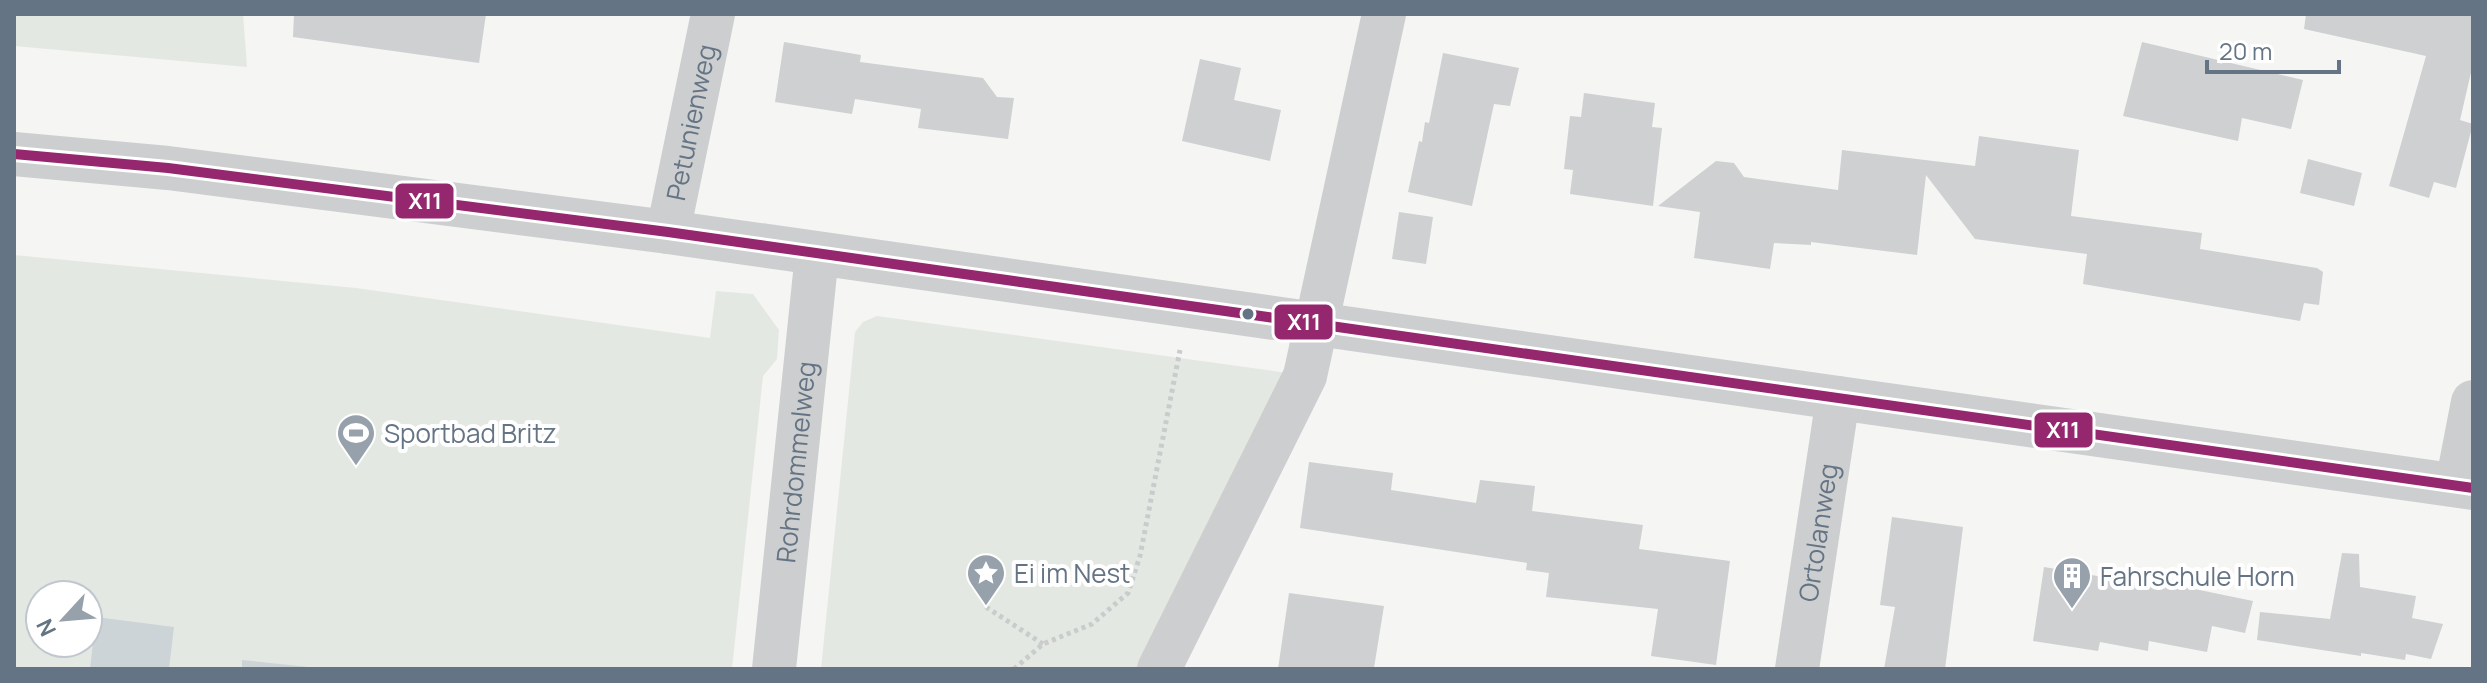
<svg xmlns="http://www.w3.org/2000/svg" width="2487" height="683" font-family="Manrope,sans-serif">
  <style>
    .green { fill: #e4e8e2; fill-rule: evenodd }
    .water { fill: #cdd4d7 }
    .building { fill: #ced0d1 }
    .lines { fill: none; stroke-linecap: round; stroke-linejoin: round }
    .path { stroke: #cacbcc; stroke-width: 5; stroke-dasharray: 4 4; stroke-linecap: butt }
    .minor { stroke: #cdcecf; stroke-width: 44 }
    .bus-1-casing { stroke: #fff; stroke-width: 16 }
    .bus-1 { stroke: #95276e; stroke-width: 10 }
    .bus-dot { fill: #657484; stroke: #fff; stroke-width: 3 }
    .labels { text-anchor: middle; dominant-baseline: central; stroke-width: 8; stroke-linejoin: round; paint-order: stroke }
    .street-label { font-size: 26px; fill: #657484; stroke: #fff }
    .poi-label { font-size: 26px; fill: #657484; stroke: #fff; text-anchor: start }
    .line-badge { stroke: #fff; stroke-width: 3 }
    .badge-label { font-size: 22px; text-anchor: middle; font-weight: bold; fill: #fff }
  </style>
  <rect width="100%" height="100%" fill="#f5f5f4"/>
  <path class="green" d="M 14,14 L 243,14 L 247,67 L 14,46 Z
    M 14,255 L 356,288 L 710,338 L 716,291 L 753,294 L 779,330 L 777,359 L 763,376 L 732,669 L 14,669 ZM 40,595 L 88,595 L 88,643 L 40,643 Z
    M 877,316 L 1295,374 L 1147,669 L 821,669 L 855,332 L 863,322 Z"/>
  <path class="water" d="M 96,617 L 174,627 L 169,669 L 90,669 Z
    M 242,660 L 243,660 L 327,669 L 242,669 Z"/>
  <path class="building" d="M 294,14 L 486,14 L 479,63 L 293,37 Z
    M 2306,14 L 2473,14 L 2473,64 L 2460,120 L 2473,124 L 2456,188 L 2434,182 L 2429,198 L 2389,186 L 2426,56 L 2304,29 Z
    M 784,42 L 861,55 L 860,62 L 983,78 L 997,97 L 1014,98 L 1008,139 L 918,128 L 921,109 L 855,99 L 852,114 L 775,102 Z
    M 2142,42 L 2303,80 L 2291,129 L 2242,118 L 2238,141 L 2123,116 Z
    M 1443,53 L 1519,68 L 1510,106 L 1494,104 L 1472,206 L 1408,192 L 1419,141 L 1422,142 L 1425,122 L 1429,123 Z
    M 1200,59 L 1241,68 L 1234,100 L 1281,110 L 1270,161 L 1182,141 Z
    M 1584,93 L 1655,103 L 1652,127 L 1662,128 L 1653,206 L 1570,194 L 1573,170 L 1564,169 L 1570,116 L 1581,117 Z
    M 1979,136 L 2079,150 L 2071,216 L 2202,233 L 2200,249 L 2317,268 L 2323,272 L 2319,305 L 2304,303 L 2300,321 L 2083,284 L 2087,254 L 1975,239 L 1926,175 L 1917,255 L 1811,242 L 1811,245 L 1774,243 L 1770,269 L 1694,258 L 1700,212 L 1658,206 L 1716,161 L 1734,163 L 1744,177 L 1838,190 L 1842,150 L 1975,166 Z
    M 2308,159 L 2362,173 L 2354,206 L 2300,193 Z
    M 1399,212 L 1433,217 L 1426,264 L 1392,259 Z
    M 1309,462 L 1393,473 L 1391,490 L 1476,503 L 1480,480 L 1535,486 L 1532,511 L 1643,525 L 1639,549 L 1730,561 L 1716,665 L 1651,656 L 1658,609 L 1546,597 L 1549,573 L 1526,570 L 1527,563 L 1300,528 Z
    M 1892,517 L 1963,527 L 1945,669 L 1884,669 L 1895,607 L 1880,605 Z
    M 2342,553 L 2359,554 L 2360,587 L 2416,596 L 2412,618 L 2443,624 L 2431,659 L 2406,654 L 2405,660 L 2361,653 L 2361,656 L 2257,640 L 2260,612 L 2330,619 Z
    M 2044,567 L 2145,584 L 2146,579 L 2253,601 L 2245,633 L 2212,626 L 2207,652 L 2149,641 L 2148,651 L 2100,642 L 2098,651 L 2033,641 Z
    M 1289,593 L 1384,606 L 1374,668 L 1278,669 Z"/>
  <g class="lines">
    <path class="path" d="M 986,607 L 1043,644
      M 1014,669 L 1043,644 L 1092,624 L 1128,593 L 1140,556 L 1180,350"/>
    <g class="minor">
      <path d="M 14,154 L 168,168 L 668,232 L 2473,488"/>
      <path id="s1" d="M 668,232 L 713,14"/>
      <path d="M 2457,485 L 2473,402"/>
      <path id="s2" d="M 774,669 L 817,254"/>
      <path d="M 1159,669 L 1305,376 L 1384,14"/>
      <path id="s3" d="M 1797,669 L 1838,398"/>
    </g>
    <defs>
      <path id="bus-1" d="M 14,154 L 168,168 L 668,232 L 2473,488"/>
    </defs>
    <use href="#bus-1" class="bus-1-casing"/>
    <use href="#bus-1" class="bus-1"/>
  </g>
  <defs>
    <symbol id="stadium-pin" viewBox="-11 -11 22 30"><path d="M0 17L-7.5 6A9.5 9.5 0 1 1 7.5 6Z" fill="#97a1ab" stroke="#fff"/><path d="M0-5a6.5 5 0 1 0 0 10a6.5 5 0 1 0 0-10ZM-3.5-1.8h7v3.6h-7Z" fill="#fff"/></symbol>
    <symbol id="sight-pin" viewBox="-11 -11 22 30"><path d="M0 17L-7.5 6A9.5 9.5 0 1 1 7.5 6Z" fill="#97a1ab" stroke="#fff"/><path d="M0-6L1.8-2.2L6-1.7L2.9 1.2L3.7 5.4L0 3.3L-3.7 5.4L-2.9 1.2L-6-1.7L-1.8-2.2Z" fill="#fff"/></symbol>
    <symbol id="building-pin" viewBox="-11 -11 22 30"><path d="M0 17L-7.5 6A9.5 9.5 0 1 1 7.5 6Z" fill="#97a1ab" stroke="#fff"/><path d="M-4-6H4V6H1V3H-1V6H-4ZM-2.5-4.3h1.7v1.8h-1.7ZM.8-4.3h1.7v1.8H.8ZM-2.5-1h1.7V.8h-1.7ZM.8-1h1.7V.8H.8Z" fill="#fff"/></symbol>
  </defs>
  <g fill-rule="evenodd">
    <use href="#stadium-pin" x="334" y="411" width="44" height="60"/>
    <use href="#sight-pin" x="964" y="551" width="44" height="60"/>
    <use href="#building-pin" x="2050" y="554" width="44" height="60"/>
  </g>
  <circle class="bus-dot" cx="1248" cy="314" r="7"/>
  <g class="labels">
    <g class="street-label">
      <text stroke="none"><textPath href="#s1" startOffset="112">Petunienweg</textPath></text>
      <text stroke="none"><textPath href="#s2" startOffset="208">Rohrdommelweg</textPath></text>
      <text stroke="none"><textPath href="#s3" startOffset="138">Ortolanweg</textPath></text>
    </g>
    <g class="poi-label">
      <text x="384" y="433">Sportbad Britz</text>
      <text x="1014" y="573">Ei im Nest</text>
      <text x="2100" y="576">Fahrschule Horn</text>
    </g>
  </g>
  <g class="line-badge">
    <rect x="394" y="182" width="61" height="38" rx="8" fill="#95276e"/>
    <rect x="1273" y="303" width="61" height="38" rx="8" fill="#95276e"/>
    <rect x="2033" y="411" width="61" height="38" rx="8" fill="#95276e"/>
  </g>
  <g class="badge-label">
    <text x="425" y="209">X11</text>
    <text x="1304" y="330">X11</text>
    <text x="2063" y="438">X11</text>
  </g>
  <rect width="2487" height="683" fill="none" stroke="#657484" stroke-width="32"/>
  <g transform="translate(64 619) rotate(244)"><circle r="38" fill="#ffffff" stroke="#c1c7ce" stroke-width="2"/>
  <path d="M0-6L14 30L0 20L-14 30Z" fill="#97a1ab"/>
  <text y="-12" font-size="22" font-weight="bold" text-anchor="middle" fill="#657484">N</text>
  </g>
  <path d="M2207 60v12h132v-12" fill="none" stroke="#657484" stroke-width="4"/>
  <text x="2219" y="60" font-size="24" fill="#657484" stroke="#ffffff" stroke-width="6" paint-order="stroke">20 m</text>
</svg>
